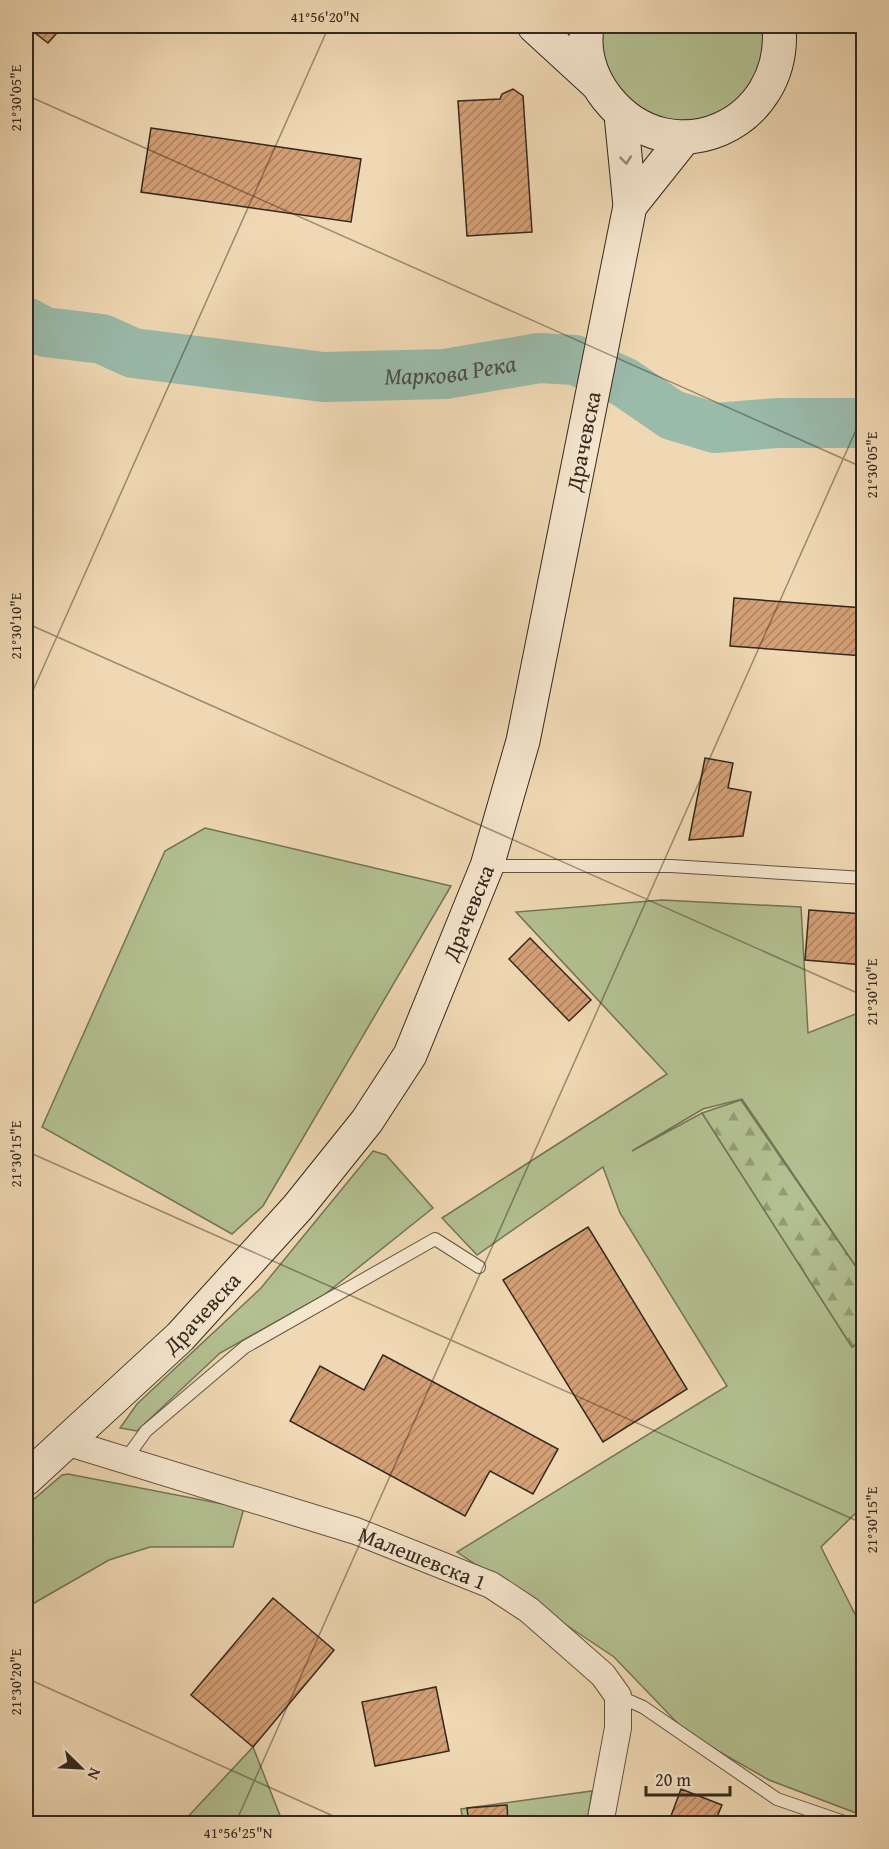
<svg xmlns="http://www.w3.org/2000/svg" width="889" height="1849" font-family="'Gentium Book Plus',serif">
  <style>
    .green { fill: #b3c091; stroke: #727458; stroke-width: 1.5 }
    .forest { fill: url(#forest-firs); stroke: #727458; stroke-width: 1.5 }
    .lines { fill: none; stroke-linecap: round; stroke-linejoin: round }
    .river { stroke: #9abaaa; stroke-width: 50 }
    .building { fill: url(#building-hatch); stroke: #32281e; stroke-width: 1.5 }
    .service-casing { stroke: #615443; stroke-width: 14 }
    .minor-casing { stroke: #615443; stroke-width: 28 }
    .secondary-casing { stroke: #32281e; stroke-width: 35 }
    .service { stroke: #f5e6ce; stroke-width: 12 }
    .minor { stroke: #f5e6ce; stroke-width: 26 }
    .secondary { stroke: #f5e6ce; stroke-width: 33 }
    .oneway { stroke: #948776 }
    .ticks { fill: none; stroke: #32281e; stroke-width: 1.5; stroke-opacity: 0.45 }
    .labels { text-anchor: middle; dominant-baseline: central; stroke-width: 5; stroke-linejoin: round; paint-order: stroke }
    .street-label { font-size: 22px; fill: #32281e; stroke: #f5e6ce }
    .water-label { font-size: 24px; font-style: italic; fill: #4c4c41; stroke: #f5e6ce }
    .neatline { fill: none; stroke: #32281e; stroke-width: 2 }
    .ticks-label { font-size: 15px; text-anchor: middle; fill: #32281e }
  </style>
  <defs>
    <pattern id="forest-firs" width="22" height="20" patternUnits="userSpaceOnUse" patternTransform="scale(1.5)"><rect width="22" height="20" fill="#b3c091"/><path d="M5 1l3.5 6h-7zM16 11l3.5 6h-7z" fill="#929c76"/></pattern>
    <pattern id="building-hatch" width="6" height="6" patternUnits="userSpaceOnUse" patternTransform="scale(1.5)"><rect width="6" height="6" fill="#d59f76"/><path d="M-1 1l2-2M0 6l6-6M5 7l2-2" fill="none" stroke="#ad8260"/></pattern>
  </defs>
  <rect width="100%" height="100%" fill="#efd8b3"/>
  <filter id="stains"><feTurbulence type="fractalNoise" baseFrequency=".00333" numOctaves="4"/><feColorMatrix values="0 0 0 0 .2 0 0 0 0 .09 0 0 0 0 .02 0 0 0 .5 -.17"/></filter>
  <radialGradient id="worn" r=".72"><stop offset=".6" stop-color="#630" stop-opacity="0"/><stop offset="1" stop-color="#630" stop-opacity=".3"/></radialGradient>
  <path class="green" d="M 601,26 L 766,26 C 764,41 764,61 758,76 C 735,133 642,135 613,83 C 602,64 601,47 601,26 Z
    M 205,828 L 451,886 L 263,1206 L 232,1234 L 42,1127 L 165,851 Z
    M 662,900 L 801,907 L 808,1033 L 863,1011 L 863,1277 L 742,1099 L 703,1109 L 632,1151 L 702,1113 L 852,1347 L 863,1340 L 863,1506 L 821,1547 L 863,1630 L 863,1813 L 856,1813 L 769,1780 L 688,1734 L 614,1657 L 457,1552 L 727,1386 L 620,1213 L 603,1167 L 477,1255 L 442,1218 L 667,1074 L 516,912 Z
    M 373,1151 L 386,1155 L 433,1208 L 324,1295 L 220,1353 L 137,1431 L 120,1428 L 137,1404 L 261,1288 Z
    M 68,1474 L 244,1508 L 233,1547 L 150,1547 L 109,1560 L 29,1606 L 26,1603 L 26,1506 L 62,1475 Z
    M 253,1747 L 283,1823 L 182,1823 Z
    M 592,1791 L 587,1823 L 463,1823 L 461,1809 Z"/>
  <path class="forest" d="M 741,1100 L 863,1277 L 863,1340 L 852,1347 L 702,1113 Z"/>
  <g class="lines">
    <path class="river" id="s1" d="M 26,322 L 45,332 L 102,339 L 133,353 L 323,377 L 445,374 L 539,358 L 575,360 L 624,382 L 672,415 L 715,428 L 777,423 L 864,423"/>
  </g>
  <path class="building" d="M 26,26 L 63,26 L 48,43 Z
    M 513,89 L 523,96 L 532,232 L 467,236 L 458,101 L 500,99 L 502,94 Z
    M 151,128 L 361,159 L 351,222 L 141,192 Z
    M 734,598 L 864,608 L 864,656 L 730,646 Z
    M 705,758 L 733,763 L 728,788 L 751,792 L 743,836 L 689,840 Z
    M 809,910 L 864,914 L 864,965 L 805,960 Z
    M 530,938 L 591,1000 L 569,1021 L 509,959 Z
    M 588,1227 L 687,1389 L 603,1442 L 503,1280 Z
    M 383,1355 L 558,1449 L 533,1494 L 490,1471 L 465,1516 L 290,1421 L 320,1366 L 364,1390 Z
    M 273,1598 L 334,1650 L 253,1747 L 191,1695 Z
    M 436,1687 L 449,1751 L 375,1766 L 362,1702 Z
    M 681,1789 L 722,1805 L 714,1824 L 668,1824 Z
    M 507,1805 L 508,1824 L 469,1824 L 467,1808 Z"/>
  <g class="lines">
    <defs>
      <path id="service" d="M 488,866 L 671,866 L 864,878
        M 125,1460 L 146,1431 L 245,1347 L 435,1239 L 479,1267
        M 618,1696 L 643,1707 L 777,1799 L 850,1824"/>
      <g id="minor">
        <path id="s2" d="M 66,1442 L 356,1531 L 491,1585 L 529,1610 L 603,1675 L 618,1696 L 618,1728 L 600,1824"/>
      </g>
      <g id="secondary">
        <path d="M 534,26 L 596,83"/>
        <path d="M 587,26 C 583,53 590,76 607,98 C 671,178 788,125 779,26"/>
        <path d="M 630,206 L 685,137"/>
        <path id="s3" d="M 26,1479 L 180,1337 L 298,1207 L 367,1121 L 410,1055 L 487,866 L 523,741 L 630,206 L 621,115"/>
      </g>
    </defs>
    <use href="#service" class="service-casing"/>
    <use href="#minor" class="minor-casing"/>
    <use href="#secondary" class="secondary-casing"/>
    <use href="#service" class="service"/>
    <use href="#minor" class="minor"/>
    <use href="#secondary" class="secondary"/>
  </g>
  <defs><path id="oneway-chevron" d="M-2-3.5L2.5 0L-2 3.5" fill="none" stroke-width="1.6" stroke-linecap="round" stroke-linejoin="round" transform="scale(1.5)"/></defs>
  <use class="oneway" href="#oneway-chevron" transform="translate(626 160) rotate(84)"/>
  <path class="ticks" d="M 26,95 L 864,468M 26,623 L 864,996M 26,706 L 329,26M 26,1151 L 864,1524M 26,1678 L 351,1824M 235,1824 L 864,412"/>
  <g class="labels">
    <g class="street-label">
      <text stroke="none"><textPath href="#s3" startOffset="1214">Драчевска</textPath></text>
      <text stroke="none"><textPath href="#s3" startOffset="728">Драчевска</textPath></text>
      <text stroke="none"><textPath href="#s3" startOffset="242">Драчевска</textPath></text>
      <text stroke="none"><textPath href="#s2" startOffset="375">Малешевска 1</textPath></text>
    </g>
    <g class="water-label">
      <text stroke="none"><textPath href="#s1" startOffset="432">Маркова Река</textPath></text>
    </g>
  </g>
  <rect width="889" height="1849" fill="none" stroke="#efd8b3" stroke-width="66"/>
  <g transform="translate(81 1768) rotate(114)" stroke="#f5e6ce" stroke-width="4.5" paint-order="stroke">
  <path d="M0-4.5L10 22L0 15L-10 22Z" fill="#32281e"/>
  <text y="-9" font-size="16" font-weight="bold" text-anchor="middle" fill="#32281e">N</text>
  </g>
  <path d="M646 1786v9h84v-9" fill="none" stroke="#32281e" stroke-width="3"/>
  <text x="655" y="1786" font-size="18" fill="#32281e" stroke="#f5e6ce" stroke-width="4.5" paint-order="stroke">20 m</text>
  <rect x="33" y="33" width="823" height="1783" class="neatline"/>
  <g class="ticks-label">
    <text x="325" y="22">41°56'20"N</text>
    <text transform="translate(16 98) rotate(-90)" y="5">21°30'05"E</text>
    <text transform="translate(872 465) rotate(-90)" y="5">21°30'05"E</text>
    <text transform="translate(16 626) rotate(-90)" y="5">21°30'10"E</text>
    <text transform="translate(872 992) rotate(-90)" y="5">21°30'10"E</text>
    <text transform="translate(16 1154) rotate(-90)" y="5">21°30'15"E</text>
    <text transform="translate(872 1520) rotate(-90)" y="5">21°30'15"E</text>
    <text transform="translate(16 1682) rotate(-90)" y="5">21°30'20"E</text>
    <text x="238" y="1838">41°56'25"N</text>
  </g>
  <rect width="100%" height="100%" filter="url(#stains)"/>
  <rect width="100%" height="100%" fill="url(#worn)"/>
</svg>
